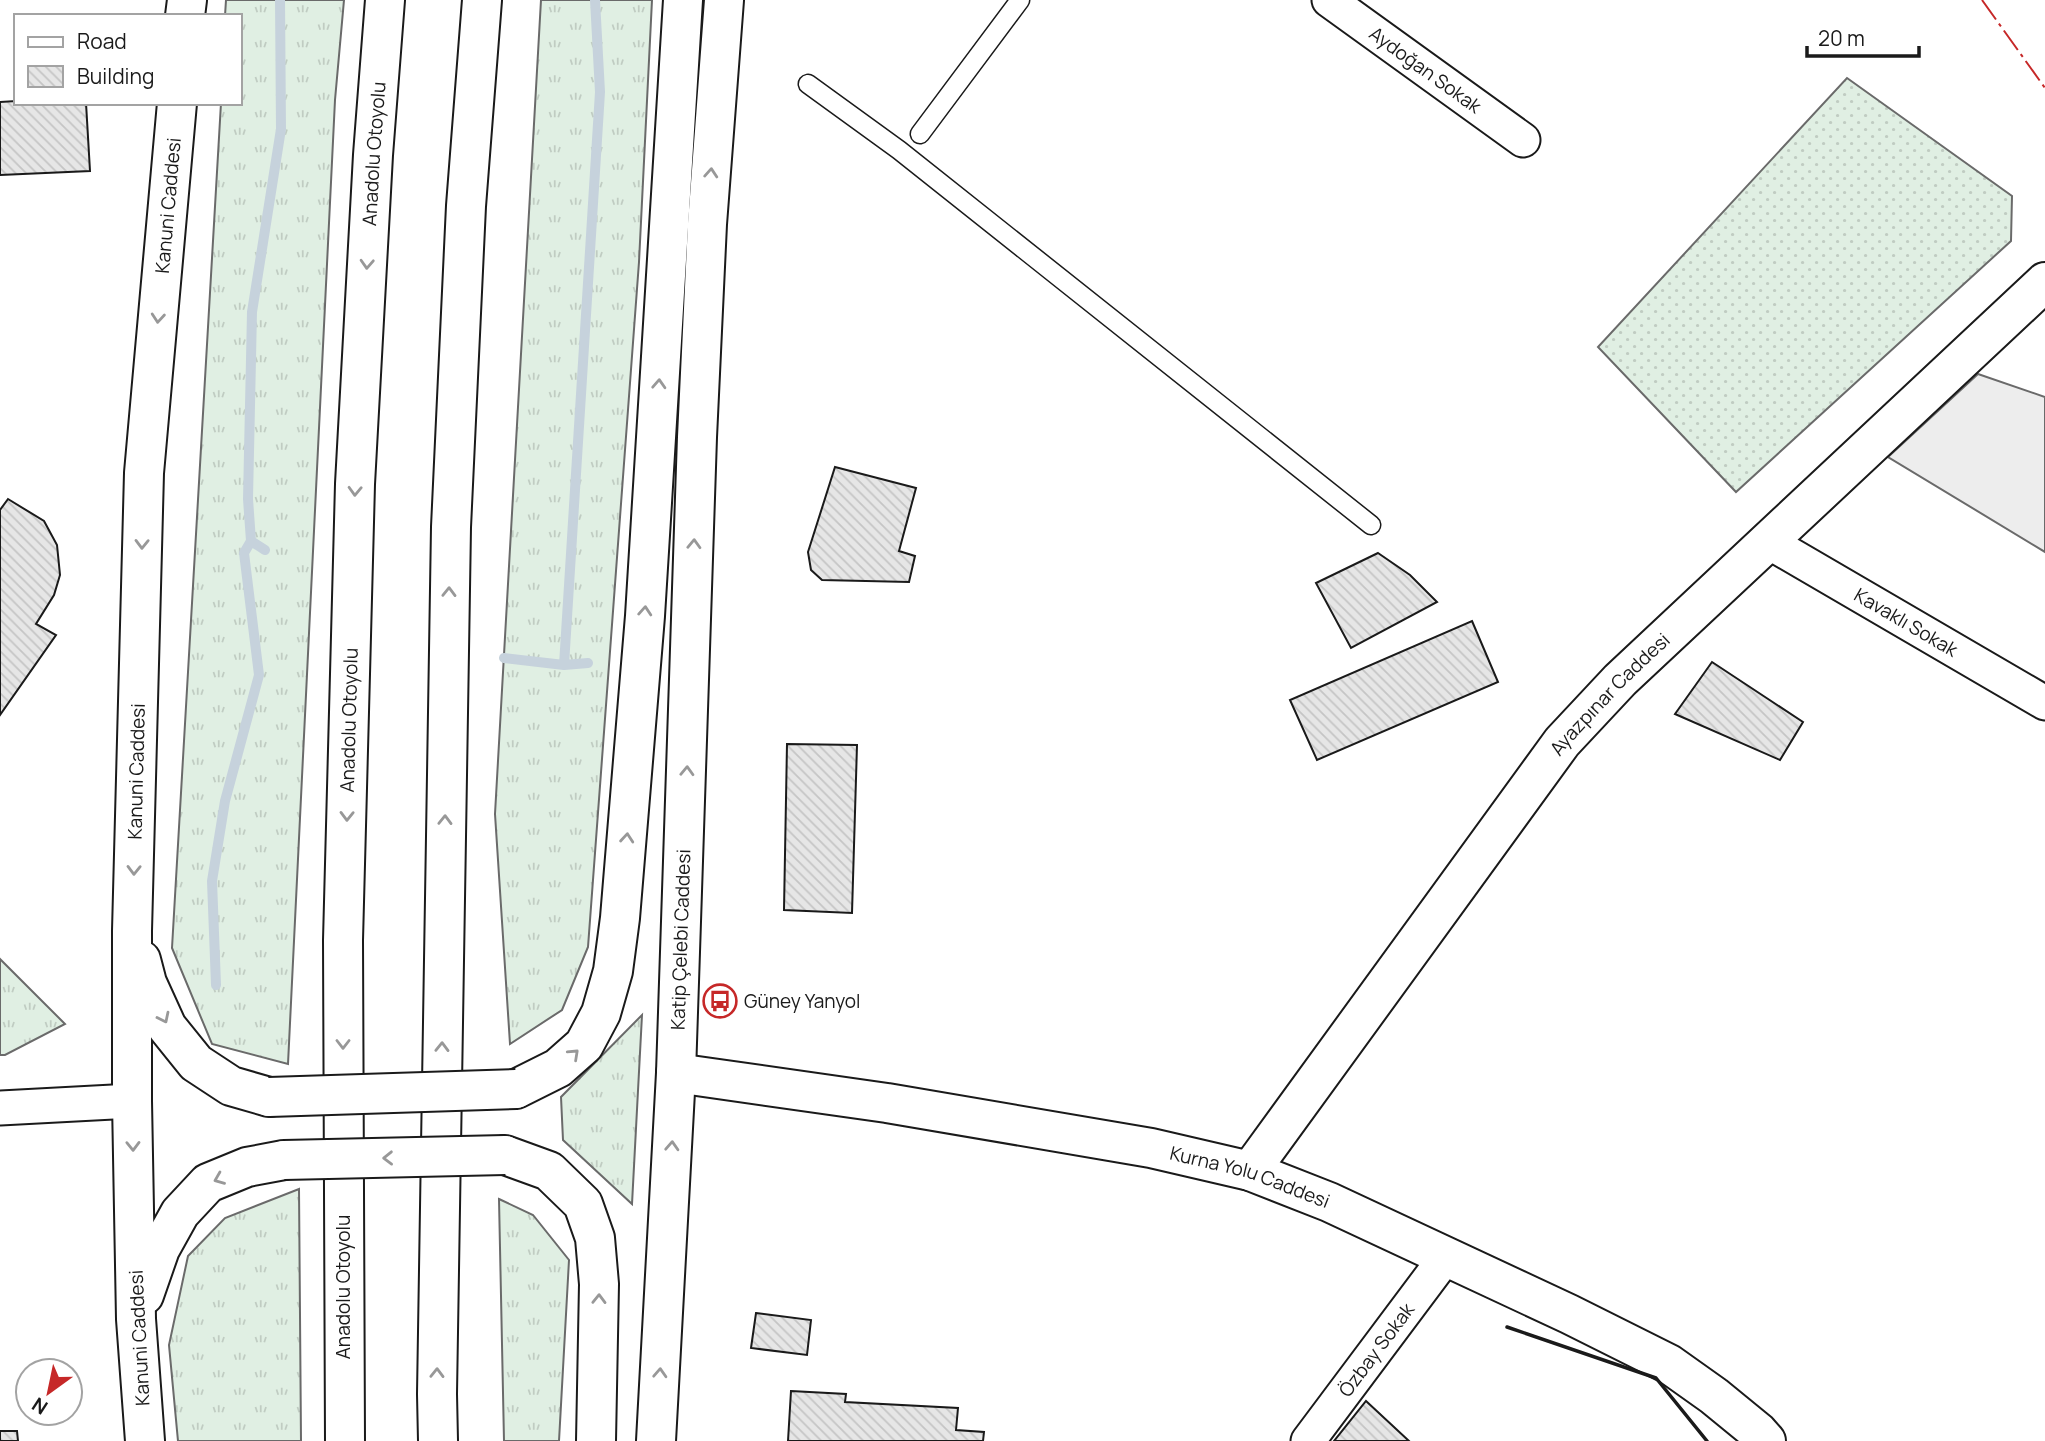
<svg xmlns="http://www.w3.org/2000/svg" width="2045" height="1441" font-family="Manrope,sans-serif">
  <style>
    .grass { fill: url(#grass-tufts); stroke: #6a6a6a; stroke-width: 2 }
    .garden { fill: url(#garden-dots); stroke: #6a6a6a; stroke-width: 2 }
    .parking { fill: #ededed; stroke: #6a6a6a; stroke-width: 2 }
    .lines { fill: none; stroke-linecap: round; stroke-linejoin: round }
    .stream { stroke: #c6d2dc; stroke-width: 10 }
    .building { fill: url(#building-back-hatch); stroke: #1a1a1a; stroke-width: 2 }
    .service-casing { stroke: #1a1a1a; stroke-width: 21 }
    .minor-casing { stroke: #1a1a1a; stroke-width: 37 }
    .tertiary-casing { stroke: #1a1a1a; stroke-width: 42 }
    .primary-casing { stroke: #1a1a1a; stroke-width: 42 }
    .motorway-casing { stroke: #1a1a1a; stroke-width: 42 }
    .service { stroke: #fff; stroke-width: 18 }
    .minor { stroke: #fff; stroke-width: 33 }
    .tertiary { stroke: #fff; stroke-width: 38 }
    .primary { stroke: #fff; stroke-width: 38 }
    .motorway { stroke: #fff; stroke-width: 38 }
    .primary-bridge-casing { stroke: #1a1a1a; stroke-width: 42; stroke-linecap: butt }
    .primary-bridge { stroke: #fff; stroke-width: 38 }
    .wall { stroke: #1a1a1a; stroke-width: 3.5 }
    .power { stroke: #c62828; stroke-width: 2; stroke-dasharray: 24 5 3.5 5; stroke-linecap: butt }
    .oneway { stroke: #989898 }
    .labels { text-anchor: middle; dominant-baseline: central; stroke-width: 5; stroke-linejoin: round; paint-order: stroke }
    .street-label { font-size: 19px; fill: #1a1a1a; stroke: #fff }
    .poi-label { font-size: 19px; fill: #1a1a1a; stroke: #fff; text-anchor: start }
  </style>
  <defs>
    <pattern id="grass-tufts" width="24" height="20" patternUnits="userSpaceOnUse" patternTransform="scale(1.75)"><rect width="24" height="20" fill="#e0efe3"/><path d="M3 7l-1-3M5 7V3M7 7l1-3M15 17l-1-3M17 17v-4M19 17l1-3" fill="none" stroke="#c0ccc2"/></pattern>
    <pattern id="garden-dots" width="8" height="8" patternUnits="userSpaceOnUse" patternTransform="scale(1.75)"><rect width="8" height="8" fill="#e0efe3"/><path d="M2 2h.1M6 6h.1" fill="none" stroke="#c0ccc2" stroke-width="1.8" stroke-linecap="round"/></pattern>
    <pattern id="building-back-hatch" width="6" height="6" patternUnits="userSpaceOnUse" patternTransform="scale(1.75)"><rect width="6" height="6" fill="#e6e6e6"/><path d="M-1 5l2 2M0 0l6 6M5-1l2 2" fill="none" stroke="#c5c5c5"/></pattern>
  </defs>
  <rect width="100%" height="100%" fill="#fff"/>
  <path class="grass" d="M 226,0 L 344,0 L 335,100 L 288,1064 L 212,1044 L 172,948 L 221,103 L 240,103 L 240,16 L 225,16 Z
    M 541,0 L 652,0 L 639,262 L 588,947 L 562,1010 L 510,1044 L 495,814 Z
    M 0,959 L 65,1024 L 5,1055 L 0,1055 Z
    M 642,1015 L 632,1204 L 563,1140 L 561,1097 Z
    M 299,1189 L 301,1441 L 178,1441 L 169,1345 L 188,1256 L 225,1218 Z
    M 499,1199 L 533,1215 L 569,1260 L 559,1441 L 504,1441 Z"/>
  <path class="garden" d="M 1847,78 L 2012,196 L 2011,241 L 1736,492 L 1598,347 Z"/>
  <path class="parking" d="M 1978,374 L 2045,397 L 2045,552 L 1888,457 Z"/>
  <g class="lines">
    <path class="stream" d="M 251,541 L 265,550
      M 504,658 L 564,665 L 588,663
      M 564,665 L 600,92 L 595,0
      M 216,985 L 212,881 L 225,801 L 259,675 L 244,553 L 251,541 L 248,499 L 252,312 L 281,129 L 280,0"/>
  </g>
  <path class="building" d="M 16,101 L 16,103 L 86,103 L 90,171 L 0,175 L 0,102 Z
    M 835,467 L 916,488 L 899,551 L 915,556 L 909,582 L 822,580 L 811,570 L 808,552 Z
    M 8,499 L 44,521 L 57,545 L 60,575 L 54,595 L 36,624 L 56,635 L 0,715 L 0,510 Z
    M 1378,553 L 1410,575 L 1437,602 L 1351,648 L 1316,583 Z
    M 1472,621 L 1498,682 L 1317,760 L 1290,700 Z
    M 1712,662 L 1803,722 L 1780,760 L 1675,714 Z
    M 787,744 L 857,745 L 852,913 L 784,910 Z
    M 756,1313 L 811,1320 L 807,1355 L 751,1348 Z
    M 791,1391 L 846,1394 L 845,1402 L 958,1408 L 956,1430 L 984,1432 L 983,1441 L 788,1441 Z
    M 1366,1401 L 1409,1441 L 1334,1441 Z
    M 0,1431 L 17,1431 L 18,1441 L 0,1441 Z"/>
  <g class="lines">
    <defs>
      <path id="service" d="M 808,84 L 899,150 L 1371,525
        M 920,134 L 1020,0"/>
      <g id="minor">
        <path id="s1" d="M 1329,0 L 1523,140"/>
        <path id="s2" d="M 1767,541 L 2045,703"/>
        <path d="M 0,1108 L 132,1101"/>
        <path id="s3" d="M 1308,1441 L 1445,1258"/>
      </g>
      <g id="tertiary">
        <path id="s4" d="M 676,1073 L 887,1103 L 1151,1148 L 1250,1171 L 1329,1202 L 1569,1314 L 1669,1364 L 1714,1396 L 1758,1432 L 1766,1441"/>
        <path id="s5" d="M 1250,1171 L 1562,742 L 1620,680 L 2045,282"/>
      </g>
      <g id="primary">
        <path d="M 185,16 L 187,0"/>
        <path d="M 141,960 L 147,983 L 167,1027 L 196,1063 L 231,1086 L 269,1097"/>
        <path d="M 516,1089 L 558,1068 L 584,1045 L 601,1013 L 613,971 L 620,918 L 645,616 L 683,0"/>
        <path d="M 505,1155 L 549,1171 L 583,1204 L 595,1238 L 599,1284 L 596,1441"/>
        <path d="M 144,1295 L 160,1249 L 180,1213 L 208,1183 L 247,1167 L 284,1160"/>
        <path id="s6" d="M 145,1441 L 136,1319 L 132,1101 L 132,931 L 144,473 L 177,103"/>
        <path id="s7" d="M 656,1441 L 676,1073 L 697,437 L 707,224 L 724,0"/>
      </g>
      <g id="motorway">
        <path id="s8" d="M 345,1441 L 343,940 L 355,484 L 373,155 L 385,0"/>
        <path d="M 438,1441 L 437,1394 L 451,527 L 466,206 L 482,0"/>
      </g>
    </defs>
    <use href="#service" class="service-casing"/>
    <use href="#minor" class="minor-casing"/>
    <use href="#tertiary" class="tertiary-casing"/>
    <use href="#primary" class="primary-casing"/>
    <use href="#motorway" class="motorway-casing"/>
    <use href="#service" class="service"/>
    <use href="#minor" class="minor"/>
    <use href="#tertiary" class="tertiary"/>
    <use href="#primary" class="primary"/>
    <use href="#motorway" class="motorway"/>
    <defs>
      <path id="primary-bridge" d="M 269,1097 L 516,1089
        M 284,1160 L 505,1155"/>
    </defs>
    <use href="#primary-bridge" class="primary-bridge-casing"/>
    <use href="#primary-bridge" class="primary-bridge"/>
    <path class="wall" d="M 1507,1327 L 1656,1378 L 1707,1441"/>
    <path class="power" d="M 1982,0 L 2045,88"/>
  </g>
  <defs><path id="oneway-chevron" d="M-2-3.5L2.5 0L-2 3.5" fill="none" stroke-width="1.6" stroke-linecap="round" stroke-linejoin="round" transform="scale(1.75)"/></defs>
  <g class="oneway">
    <use href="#oneway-chevron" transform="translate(711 173) rotate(-86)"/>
    <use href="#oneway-chevron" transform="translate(367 264) rotate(93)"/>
    <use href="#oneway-chevron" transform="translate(158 318) rotate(95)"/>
    <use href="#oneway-chevron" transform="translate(659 384) rotate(-87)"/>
    <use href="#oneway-chevron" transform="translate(355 491) rotate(92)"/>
    <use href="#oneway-chevron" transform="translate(142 544) rotate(91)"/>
    <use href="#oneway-chevron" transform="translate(694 544) rotate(-88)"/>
    <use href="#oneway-chevron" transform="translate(449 592) rotate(-89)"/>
    <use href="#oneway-chevron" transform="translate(645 611) rotate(-86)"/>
    <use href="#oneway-chevron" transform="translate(687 771) rotate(-88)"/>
    <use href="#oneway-chevron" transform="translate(347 816) rotate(91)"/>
    <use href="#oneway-chevron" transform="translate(445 820) rotate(-89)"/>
    <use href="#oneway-chevron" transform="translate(627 838) rotate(-85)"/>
    <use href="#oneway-chevron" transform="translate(134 870) rotate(91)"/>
    <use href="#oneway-chevron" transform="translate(164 1018) rotate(64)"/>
    <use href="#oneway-chevron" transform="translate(343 1044) rotate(90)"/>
    <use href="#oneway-chevron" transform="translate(442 1047) rotate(-89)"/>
    <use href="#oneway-chevron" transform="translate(574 1054) rotate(-43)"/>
    <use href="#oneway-chevron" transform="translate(133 1146) rotate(89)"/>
    <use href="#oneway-chevron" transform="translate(672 1146) rotate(-87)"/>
    <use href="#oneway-chevron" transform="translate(388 1158) rotate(179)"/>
    <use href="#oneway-chevron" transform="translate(219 1179) rotate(158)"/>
    <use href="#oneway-chevron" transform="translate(599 1299) rotate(-89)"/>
    <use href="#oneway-chevron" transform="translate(437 1373) rotate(-89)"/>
    <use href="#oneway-chevron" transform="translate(660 1373) rotate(-87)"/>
  </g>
  <defs>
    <symbol id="bus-ring" viewBox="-11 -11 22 22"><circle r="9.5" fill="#fff" stroke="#c62828" stroke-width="1.5"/><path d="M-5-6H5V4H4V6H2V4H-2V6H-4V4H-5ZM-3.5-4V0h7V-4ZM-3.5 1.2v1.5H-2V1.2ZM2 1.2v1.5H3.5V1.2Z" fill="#c62828"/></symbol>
  </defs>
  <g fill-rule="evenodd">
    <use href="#bus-ring" x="701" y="982" width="38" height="38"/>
  </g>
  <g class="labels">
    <g class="street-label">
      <text stroke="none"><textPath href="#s1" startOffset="119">Aydoğan Sokak</textPath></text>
      <text stroke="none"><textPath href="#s8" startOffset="1288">Anadolu Otoyolu</textPath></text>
      <text stroke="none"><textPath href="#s6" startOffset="1237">Kanuni Caddesi</textPath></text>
      <text stroke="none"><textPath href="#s2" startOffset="161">Kavaklı Sokak</textPath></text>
      <text stroke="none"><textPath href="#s5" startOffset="598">Ayazpınar Caddesi</textPath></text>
      <text stroke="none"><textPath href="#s8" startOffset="721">Anadolu Otoyolu</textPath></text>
      <text stroke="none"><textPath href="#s6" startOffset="670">Kanuni Caddesi</textPath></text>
      <text stroke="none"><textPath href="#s7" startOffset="502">Katip Çelebi Caddesi</textPath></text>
      <text stroke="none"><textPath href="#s4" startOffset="584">Kurna Yolu Caddesi</textPath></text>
      <text transform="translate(343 1287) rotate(-90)">Anadolu Otoyolu</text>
      <text transform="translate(139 1338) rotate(-93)">Kanuni Caddesi</text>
      <text stroke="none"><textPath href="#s3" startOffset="114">Özbay Sokak</textPath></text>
    </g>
    <g class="poi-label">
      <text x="744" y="1001">Güney Yanyol</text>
    </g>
  </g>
  <rect x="14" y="14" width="228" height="91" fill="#ffffff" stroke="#a3a3a3" stroke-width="2"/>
  <rect x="28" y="37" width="35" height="10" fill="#ffffff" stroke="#a3a3a3" stroke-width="2"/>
  <text x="77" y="49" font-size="21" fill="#1a1a1a">Road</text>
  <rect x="28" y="66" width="35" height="21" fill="url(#building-back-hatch)" stroke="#a3a3a3" stroke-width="2"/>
  <text x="77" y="84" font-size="21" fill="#1a1a1a">Building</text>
  <g transform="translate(49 1392) rotate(213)"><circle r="33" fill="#ffffff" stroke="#a3a3a3" stroke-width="2"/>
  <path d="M0-5L12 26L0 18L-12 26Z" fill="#c62828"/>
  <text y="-10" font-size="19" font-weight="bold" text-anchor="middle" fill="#1a1a1a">N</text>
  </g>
  <path d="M1807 46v10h112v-10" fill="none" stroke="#1a1a1a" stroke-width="3.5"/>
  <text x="1818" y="46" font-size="21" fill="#1a1a1a" stroke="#ffffff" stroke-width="5" paint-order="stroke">20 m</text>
</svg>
